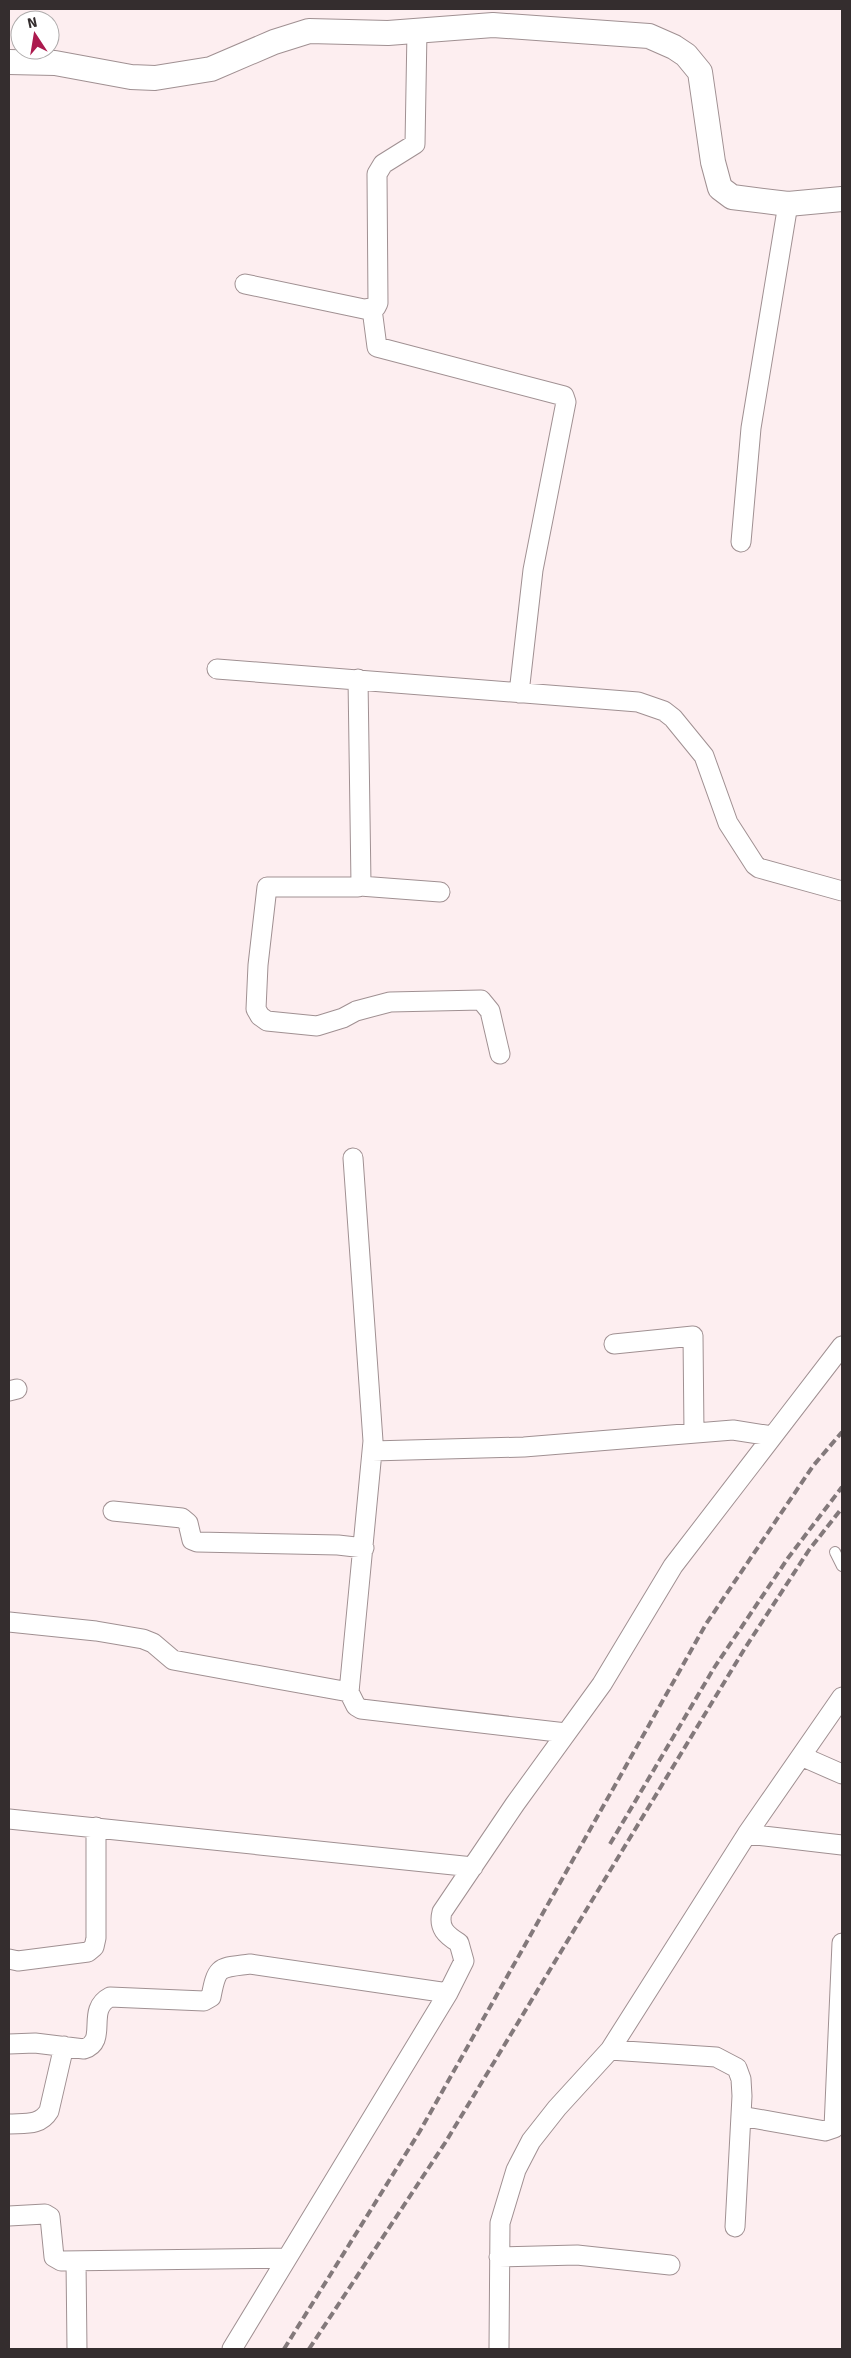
<svg xmlns="http://www.w3.org/2000/svg" width="851" height="2358" font-family="Signika,sans-serif">
  <style>
    .lines { fill: none; stroke-linecap: round; stroke-linejoin: round }
    .service-casing { stroke: #a09092; stroke-width: 12 }
    .minor-casing { stroke: #a09092; stroke-width: 21 }
    .tertiary-casing { stroke: #a09092; stroke-width: 26 }
    .service { stroke: #fff; stroke-width: 10 }
    .minor { stroke: #fff; stroke-width: 19 }
    .tertiary { stroke: #fff; stroke-width: 24 }
    .rail { stroke: #83797b; stroke-width: 4; stroke-dasharray: 8 4; stroke-linecap: butt }
  </style>
  <rect width="100%" height="100%" fill="#fdeef0"/>
  <g class="lines">
    <defs>
      <path id="service" d="M 835,1552 L 842,1566"/>
      <path id="minor" d="M 245,284 L 364,309 L 376,307 L 378,303 L 377,174 L 383,164 L 415,144 L 417,31
        M 372,309 L 377,347 L 564,396 L 566,402 L 533,570 L 519,693
        M 741,542 L 751,428 L 788,204
        M 217,669 L 638,702 L 664,711 L 673,718 L 704,756 L 728,823 L 755,865 L 759,868 L 842,891
        M 358,679 L 361,884 L 358,887 L 267,887 L 258,965 L 256,1009 L 260,1016 L 267,1021 L 317,1026 L 343,1018 L 356,1011 L 390,1002 L 481,1000 L 490,1011 L 500,1054
        M 360,886 L 440,892
        M 353,1158 L 373,1441 L 349,1692 L 356,1706 L 361,1709 L 566,1733
        M 614,1344 L 693,1336 L 694,1433
        M 9,1391 L 17,1389
        M 372,1451 L 524,1447 L 733,1430 L 772,1436
        M 113,1511 L 182,1518 L 188,1523 L 192,1540 L 197,1542 L 338,1545 L 364,1548
        M 9,1622 L 96,1631 L 143,1639 L 153,1643 L 173,1660 L 349,1692
        M 801,1756 L 842,1774
        M 9,1819 L 473,1867
        M 747,1834 L 842,1845
        M 9,1959 L 18,1961 L 88,1952 L 94,1947 L 96,1938 L 96,1827
        M 9,2044 L 35,2043 L 84,2049 C 109,2041 85,2010 110,1997 L 204,2001 L 211,1997 C 217,1965 219,1968 250,1964 L 448,1993
        M 610,2050 L 716,2057 L 737,2068 L 741,2079 L 742,2096 L 735,2227
        M 741,2116 L 825,2131 L 834,2128 L 842,1943
        M 9,2124 C 25,2123 40,2126 49,2111 L 64,2046
        M 9,2216 L 45,2214 L 50,2217 L 54,2257 L 61,2261 L 287,2258
        M 499,2257 L 577,2255 L 670,2265
        M 76,2261 L 77,2349
        M 232,2349 L 448,1993 L 464,1961 L 459,1943 C 446,1935 438,1928 442,1912 L 515,1804 L 602,1684 L 673,1566 L 842,1346
        M 499,2349 L 500,2223 L 516,2170 L 531,2141 L 557,2108 L 610,2050 L 747,1834 L 842,1697"/>
      <path id="tertiary" d="M 9,62 L 55,63 L 131,77 L 155,78 L 211,69 L 274,42 L 309,31 L 388,33 L 493,25 L 649,36 L 674,47 L 686,55 L 700,72 L 713,162 L 720,188 L 732,197 L 788,204 L 842,199"/>
    </defs>
    <use href="#service" class="service-casing"/>
    <use href="#minor" class="minor-casing"/>
    <use href="#tertiary" class="tertiary-casing"/>
    <use href="#service" class="service"/>
    <use href="#minor" class="minor"/>
    <use href="#tertiary" class="tertiary"/>
    <path class="rail" d="M 610,1844 L 714,1668 L 788,1558 L 842,1487
      M 284,2349 L 420,2131 L 706,1624 L 813,1466 L 842,1432
      M 309,2349 L 445,2143 L 745,1648 L 809,1550 L 842,1508"/>
  </g>
  <rect width="851" height="2358" fill="none" stroke="#342d2e" stroke-width="20"/>
  <g transform="translate(35 35) rotate(348)"><circle r="24" fill="#ffffff" stroke="#aeabab"/>
  <path d="M0-4L9 19L0 12L-9 19Z" fill="#ac1a4e"/>
  <text y="-8" font-size="14" font-weight="bold" text-anchor="middle" fill="#342d2e">N</text>
  </g>
</svg>
